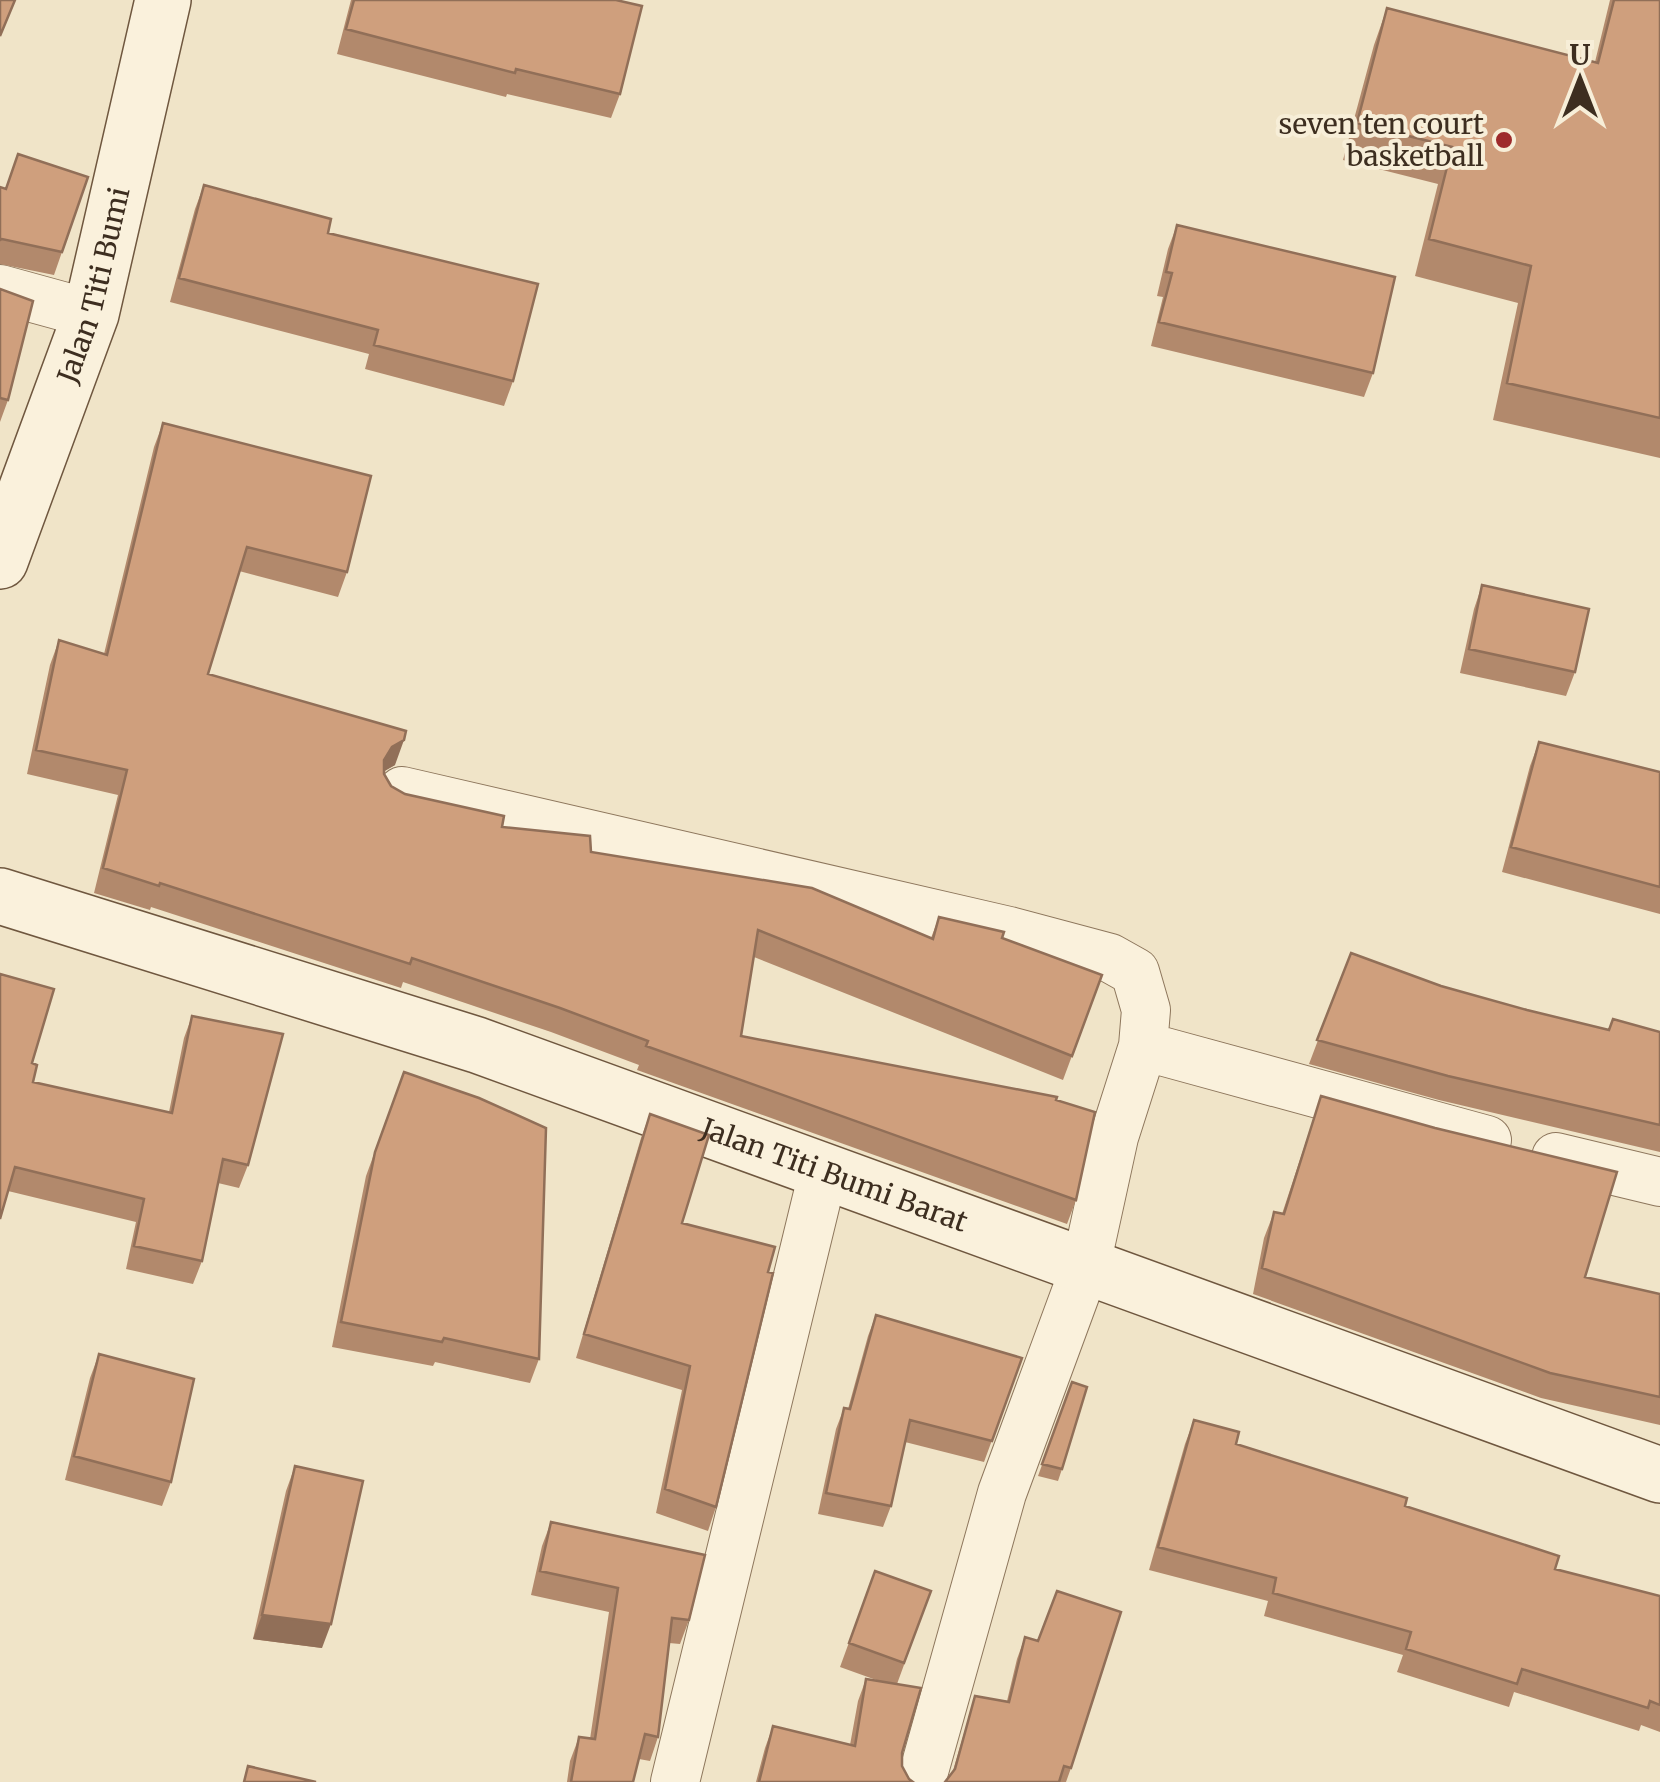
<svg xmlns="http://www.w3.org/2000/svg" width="1660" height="1782" font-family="Merriweather,serif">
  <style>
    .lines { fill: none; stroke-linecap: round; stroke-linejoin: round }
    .street-casing { stroke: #8d765c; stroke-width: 50 }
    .secondary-casing { stroke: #6f573f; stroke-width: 58 }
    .street { stroke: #faf1dc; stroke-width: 48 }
    .secondary { stroke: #faf1dc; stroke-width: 55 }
    .wall { fill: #b2896c }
    .shaded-wall { fill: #916f58 }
    .building { fill: #cf9f7d; stroke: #916f58; stroke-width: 2.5 }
    .poi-dot { fill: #9e2a2b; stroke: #f7eed8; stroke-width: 4 }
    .labels { text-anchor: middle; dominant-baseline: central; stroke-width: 8; stroke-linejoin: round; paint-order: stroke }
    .poi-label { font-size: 28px; fill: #3d2e20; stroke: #f7eed8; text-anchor: end }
    .street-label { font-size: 28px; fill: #3d2e20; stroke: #f7eed8 }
  </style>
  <rect width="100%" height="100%" fill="#f0e4c8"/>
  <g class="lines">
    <defs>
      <path id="street" d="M 0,289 L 91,314
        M 402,791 L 1009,931 L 1110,958 L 1135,972 L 1146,1010 L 1143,1046 L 1114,1137 L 1086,1265 L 1002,1493 L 921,1782
        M 1143,1046 L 1487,1140
        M 1556,1157 L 1660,1182
        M 675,1782 L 824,1169"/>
      <g id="secondary">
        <path id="s1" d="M 0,561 L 91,314 L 163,0"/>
        <path id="s2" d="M 0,896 L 477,1045 L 1660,1475"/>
      </g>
    </defs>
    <use href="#street" class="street-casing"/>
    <use href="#secondary" class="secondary-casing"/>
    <use href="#street" class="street"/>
    <use href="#secondary" class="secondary"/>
  </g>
  <path class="wall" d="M 351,0 L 616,0 L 620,94 L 611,118 L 507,94 L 506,97 L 337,54 Z
    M 1610,0 L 1660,0 L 1660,458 L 1493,420 L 1518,303 L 1415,276 L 1438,184 L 1343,160 L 1374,45 L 1387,8 L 1595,62 Z
    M 88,177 L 54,275 L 0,264 L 0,187 L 6,189 Z
    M 204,185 L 328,233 L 513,381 L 504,406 L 365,369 L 369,354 L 170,302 L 195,209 Z
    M 1177,225 L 1373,373 L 1364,397 L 1151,346 L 1163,297 L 1157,296 L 1168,249 Z
    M 0,289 L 8,400 L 0,422 Z
    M 163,423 L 347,572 L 338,597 L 239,571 L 208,674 L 395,765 L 384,771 L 384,774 L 391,786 L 405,794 L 502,827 L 591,852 L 931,938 L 939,917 L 1002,938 L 1102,975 L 1063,1080 L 754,957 L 741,1036 L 1056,1100 L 1076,1200 L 1067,1224 L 637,1070 L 639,1065 L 551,1032 L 403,982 L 401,988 L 151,907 L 150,910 L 94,893 L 118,795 L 27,774 L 50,665 L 59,640 L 104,654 L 154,447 Z
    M 1482,585 L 1575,672 L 1566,696 L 1460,673 L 1474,609 Z
    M 1539,742 L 1660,772 L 1660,914 L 1502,872 L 1530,766 Z
    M 1351,953 L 1441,986 L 1527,1010 L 1609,1030 L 1660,1032 L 1660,1152 L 1439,1100 L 1309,1064 Z
    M 192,1016 L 248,1165 L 239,1188 L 218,1183 L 202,1261 L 193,1284 L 126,1269 L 136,1222 L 8,1191 L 32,1063 L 33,1082 L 169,1112 L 184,1038 Z
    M 404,1072 L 539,1359 L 530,1383 L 435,1362 L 433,1366 L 332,1347 L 366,1176 Z
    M 1321,1096 L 1585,1277 L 1660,1294 L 1660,1425 L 1541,1398 L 1253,1294 L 1264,1238 L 1274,1212 L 1282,1214 Z
    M 650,1114 L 682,1223 L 768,1272 L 716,1507 L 708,1531 L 656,1513 L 682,1390 L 576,1358 L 641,1138 Z
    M 876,1315 L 1022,1358 L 984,1462 L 905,1442 L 891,1506 L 883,1527 L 818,1514 L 836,1429 L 844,1408 L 848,1409 L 868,1336 Z
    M 99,1354 L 171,1482 L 162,1506 L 65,1480 L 90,1378 Z
    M 1072,1382 L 1062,1469 L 1058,1481 L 1038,1476 Z
    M 1194,1420 L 1236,1444 L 1405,1506 L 1555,1569 L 1660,1596 L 1660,1732 L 1641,1725 L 1639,1731 L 1514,1692 L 1509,1707 L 1397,1672 L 1403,1655 L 1264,1616 L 1268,1601 L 1149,1570 L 1185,1444 Z
    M 295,1466 L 322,1648 L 253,1639 L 286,1491 Z
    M 551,1522 L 689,1620 L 680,1644 L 669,1643 L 658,1737 L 650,1761 L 639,1759 L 633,1782 L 567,1782 L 570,1761 L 579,1737 L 590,1739 L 609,1612 L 531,1595 L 542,1546 Z
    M 875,1571 L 931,1591 L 897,1684 L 902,1766 L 909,1779 L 913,1782 L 756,1782 L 765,1748 L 773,1726 L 850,1745 L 858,1701 L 866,1679 L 879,1681 L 840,1667 Z
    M 1025,1637 L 1071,1768 L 1066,1782 L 945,1782 L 952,1774 L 975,1696 L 1007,1701 L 1017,1659 Z"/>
  <path class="shaded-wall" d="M 404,740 L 395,765 L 383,772 L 384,760 L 392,747 Z
    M 262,1615 L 331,1624 L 322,1648 L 253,1639 Z"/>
  <path class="building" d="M 0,0 L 15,0 L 0,36 Z
    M 354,0 L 616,0 L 642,6 L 620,94 L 516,69 L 515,73 L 346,29 Z
    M 1614,0 L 1660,0 L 1660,418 L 1507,383 L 1531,266 L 1429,239 L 1452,147 L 1357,123 L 1387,8 L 1598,63 Z
    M 18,154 L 88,177 L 62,252 L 2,239 L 0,240 L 0,187 L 6,189 Z
    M 204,185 L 331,219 L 328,233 L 538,284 L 513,381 L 374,345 L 378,330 L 179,278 Z
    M 1177,225 L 1395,277 L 1373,373 L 1159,322 L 1172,273 L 1166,272 Z
    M 0,289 L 33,301 L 8,400 L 0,398 Z
    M 163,423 L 371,476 L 347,572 L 247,547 L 208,674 L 406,731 L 404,740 L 392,747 L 384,760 L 384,774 L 391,786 L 405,794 L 504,816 L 502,827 L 590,836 L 591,852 L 812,888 L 933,939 L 939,917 L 1004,932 L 1002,938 L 1102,975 L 1072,1056 L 758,930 L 741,1036 L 1057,1097 L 1056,1100 L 1095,1112 L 1076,1200 L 646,1046 L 648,1041 L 560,1008 L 412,958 L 410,964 L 160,883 L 159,886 L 103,868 L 127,770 L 36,750 L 59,640 L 107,655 Z
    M 1482,585 L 1589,609 L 1575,672 L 1469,649 Z
    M 1539,742 L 1660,772 L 1660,887 L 1511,847 Z
    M 1351,953 L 1441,986 L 1527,1010 L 1609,1030 L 1613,1019 L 1660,1032 L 1660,1125 L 1448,1076 L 1317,1040 Z
    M 0,974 L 54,989 L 32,1063 L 37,1065 L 33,1082 L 172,1113 L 192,1016 L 283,1034 L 248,1165 L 223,1159 L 202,1261 L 134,1246 L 144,1199 L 15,1167 L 0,1219 Z
    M 404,1072 L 479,1098 L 546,1128 L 539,1359 L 444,1338 L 442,1342 L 341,1322 L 375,1152 Z
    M 1321,1096 L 1435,1128 L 1617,1172 L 1585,1277 L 1660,1294 L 1660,1397 L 1550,1373 L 1262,1268 L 1274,1212 L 1284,1214 Z
    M 650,1114 L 709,1135 L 682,1223 L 775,1247 L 768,1272 L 773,1273 L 716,1507 L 665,1489 L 690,1366 L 584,1334 Z
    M 876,1315 L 1022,1358 L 992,1441 L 910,1420 L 891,1506 L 826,1493 L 844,1408 L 850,1409 Z
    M 99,1354 L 194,1379 L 171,1482 L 74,1456 Z
    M 1072,1382 L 1087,1387 L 1062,1469 L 1042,1464 Z
    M 1194,1420 L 1239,1432 L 1236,1444 L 1407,1498 L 1405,1506 L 1559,1556 L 1555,1569 L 1660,1596 L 1660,1705 L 1650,1701 L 1648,1708 L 1522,1669 L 1517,1684 L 1406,1649 L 1411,1632 L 1273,1593 L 1276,1578 L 1158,1547 Z
    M 295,1466 L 363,1481 L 331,1624 L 262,1615 Z
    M 551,1522 L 705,1555 L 689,1620 L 672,1618 L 658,1737 L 645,1734 L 633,1782 L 571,1782 L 579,1737 L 595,1739 L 618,1588 L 540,1571 Z
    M 875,1571 L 931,1591 L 904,1663 L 849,1643 Z
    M 1057,1591 L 1121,1612 L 1071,1768 L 1064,1766 L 1059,1782 L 945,1782 L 955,1769 L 975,1696 L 1009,1702 L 1025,1637 L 1038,1641 Z
    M 866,1679 L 921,1688 L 902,1753 L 902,1766 L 909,1779 L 913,1782 L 759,1782 L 773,1726 L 855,1746 Z
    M 248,1766 L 316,1782 L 244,1782 Z"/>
  <circle class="poi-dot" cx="1504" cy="140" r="10"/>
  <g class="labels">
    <g class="poi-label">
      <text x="1484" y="124">seven ten court<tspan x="1484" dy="32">basketball</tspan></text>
    </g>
    <g class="street-label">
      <text stroke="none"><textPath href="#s1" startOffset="292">Jalan Titi Bumi</textPath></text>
      <text stroke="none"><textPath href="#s2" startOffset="880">Jalan Titi Bumi Barat</textPath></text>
    </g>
  </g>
  <g transform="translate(1580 80)" stroke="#f7eed8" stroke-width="8" paint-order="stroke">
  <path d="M0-8L18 38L0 25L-18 38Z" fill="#3d2e20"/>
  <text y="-15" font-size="28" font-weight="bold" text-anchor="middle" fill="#3d2e20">U</text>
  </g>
</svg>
